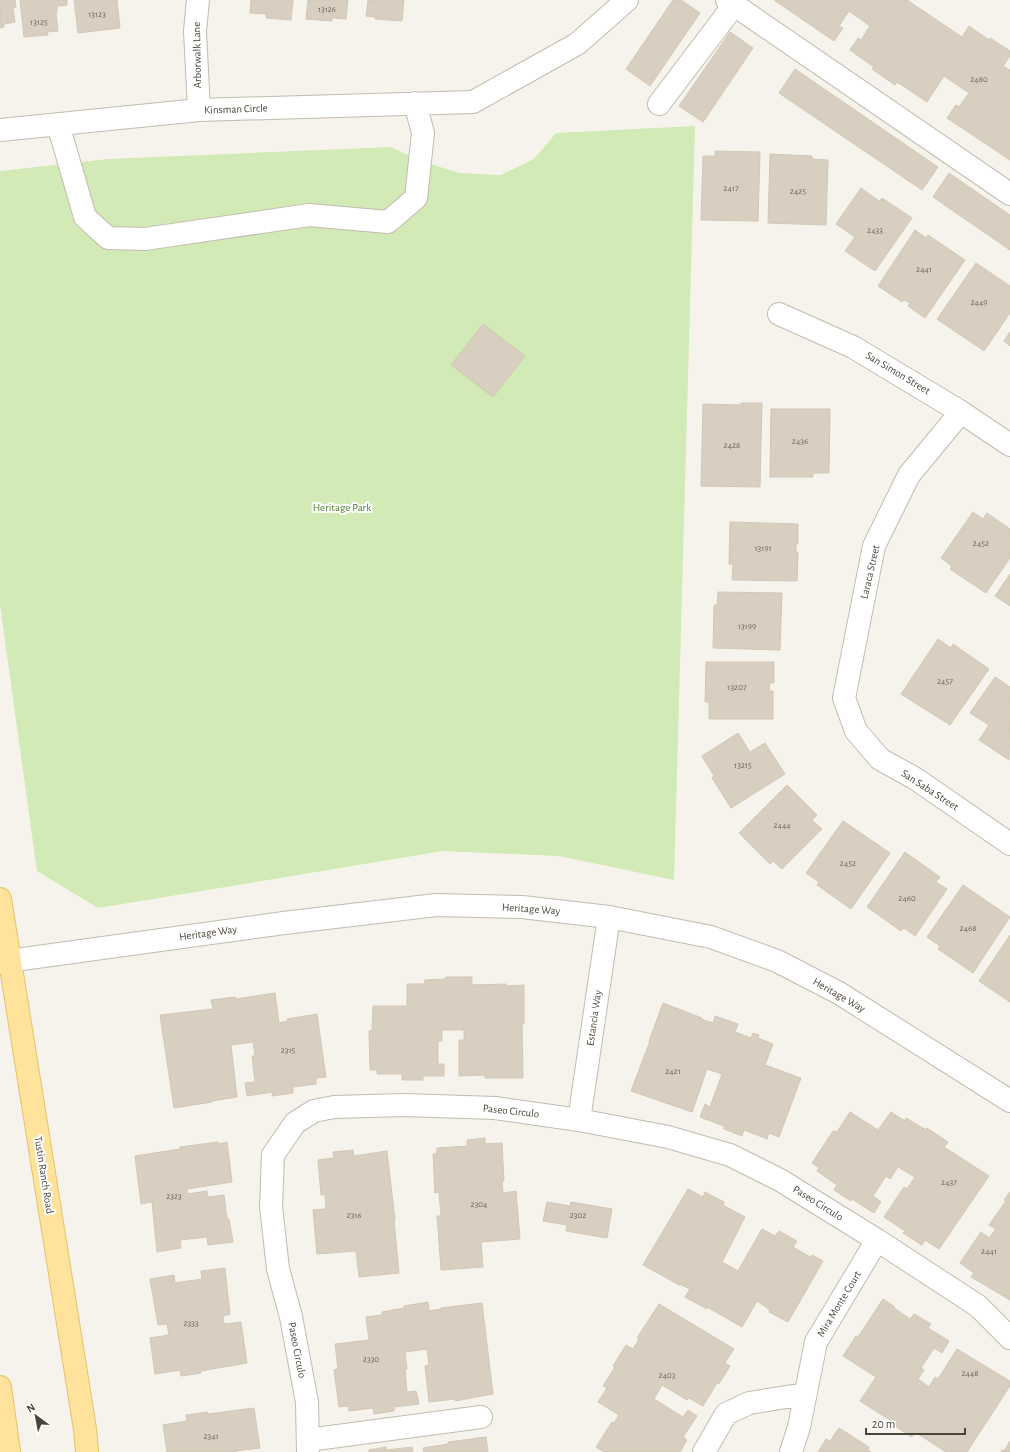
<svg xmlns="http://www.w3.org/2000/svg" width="1010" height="1452" font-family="'Alegreya Sans',sans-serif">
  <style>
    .green { fill: #d2eab5 }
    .building { fill: #d8cfc1; stroke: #d3c7b4 }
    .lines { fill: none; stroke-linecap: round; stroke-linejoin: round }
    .minor-casing { stroke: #c2bbae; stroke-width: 24 }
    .major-casing { stroke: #e6c16a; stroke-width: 24 }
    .minor { stroke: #fff; stroke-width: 22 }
    .major { stroke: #ffe39c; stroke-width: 22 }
    .labels { text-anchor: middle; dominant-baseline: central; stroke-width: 4; stroke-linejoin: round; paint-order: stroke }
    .number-label { font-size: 9px; fill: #6e675b }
    .street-label { font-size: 11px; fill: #4b4439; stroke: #fff }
    .park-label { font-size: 11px; fill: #4a7f2a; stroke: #fff }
  </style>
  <rect width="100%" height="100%" fill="#f6f3ec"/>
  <path class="green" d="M 695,126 L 674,880 L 559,856 L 443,851 L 98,908 L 37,871 L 0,605 L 0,171 L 108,159 L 391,147 L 421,161 L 459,173 L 501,175 L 534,159 L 556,133 Z"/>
  <path class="building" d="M 0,0 L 15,0 L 16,7 L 13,8 L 15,22 L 4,24 L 4,27 L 0,28 Z
    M 20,0 L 67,0 L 67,5 L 57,6 L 57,12 L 56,13 L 58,31 L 47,32 L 48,35 L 24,37 Z
    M 74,0 L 117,0 L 120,28 L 78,33 Z
    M 251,0 L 293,0 L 291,20 L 266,18 L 266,14 L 250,13 Z
    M 308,0 L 348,0 L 346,19 L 332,18 L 332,21 L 306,19 Z
    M 368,0 L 404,0 L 402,21 L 375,19 L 375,17 L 366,16 Z
    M 673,0 L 681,0 L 700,13 L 650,86 L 626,69 Z
    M 774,0 L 907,0 L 962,37 L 969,26 L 989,40 L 990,38 L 1010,51 L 1010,56 L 1003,66 L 1010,70 L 1010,160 L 947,118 L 956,105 L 959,107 L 969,93 L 944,76 L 927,102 L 897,82 L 895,85 L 872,69 L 874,67 L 850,50 L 858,38 L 861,40 L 870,26 L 849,11 L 839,26 L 843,28 L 834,41 Z
    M 730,32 L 753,48 L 703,122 L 679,106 Z
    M 795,69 L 938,167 L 922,190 L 779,93 Z
    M 715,151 L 760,152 L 758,221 L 701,220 L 703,156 L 715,156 Z
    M 770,154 L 812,156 L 812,159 L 828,160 L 826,225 L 768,223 Z
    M 949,173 L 1010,215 L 1010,250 L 933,197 Z
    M 861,188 L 879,201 L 882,198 L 912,218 L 875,271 L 845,251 L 855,237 L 836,224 Z
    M 915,230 L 926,238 L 928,235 L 965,260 L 925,318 L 908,306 L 910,303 L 904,300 L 902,302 L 878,286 Z
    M 976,263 L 1010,286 L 1010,313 L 984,351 L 937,319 Z
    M 483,324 L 525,356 L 493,397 L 451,365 Z
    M 1010,332 L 1010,346 L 1004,341 Z
    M 741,403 L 762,403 L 760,487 L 701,486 L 703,404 L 741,405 Z
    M 771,409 L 830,409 L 829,473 L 813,473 L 813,477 L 770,477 Z
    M 973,512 L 983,519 L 987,513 L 1010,529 L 1010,558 L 986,593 L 950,569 L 952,566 L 941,558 Z
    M 730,522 L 798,524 L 798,544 L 796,544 L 796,553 L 798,552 L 797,581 L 732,580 L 733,564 L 729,564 Z
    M 1010,574 L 1010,606 L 995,596 Z
    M 718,592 L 782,593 L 780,650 L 713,648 L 714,605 L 717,605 Z
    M 938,639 L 951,648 L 953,644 L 989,669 L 950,725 L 901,694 Z
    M 706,662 L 774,662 L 774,683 L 770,683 L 769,691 L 773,691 L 773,719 L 709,719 L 709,702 L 705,702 Z
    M 995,677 L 1010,687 L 1009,760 L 979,740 L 989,725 L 970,713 Z
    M 738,733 L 750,752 L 765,743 L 785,774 L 731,808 L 712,778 L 714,776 L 702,756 Z
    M 787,785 L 817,815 L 812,820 L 822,829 L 782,869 L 773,861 L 770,864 L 739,833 Z
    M 843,821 L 890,853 L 851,909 L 817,885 L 819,882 L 806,873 Z
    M 905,852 L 940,877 L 936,882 L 947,889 L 915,936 L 904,928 L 901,931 L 867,907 Z
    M 963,885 L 1010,917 L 973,973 L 938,949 L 940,946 L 927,937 Z
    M 1010,935 L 1010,1002 L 979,981 Z
    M 446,977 L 472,977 L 472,985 L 506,984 L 506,986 L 524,985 L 524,1024 L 522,1024 L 523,1078 L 485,1078 L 485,1075 L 459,1076 L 459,1040 L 464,1040 L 464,1030 L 442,1030 L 442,1041 L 438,1041 L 438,1064 L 444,1064 L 444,1076 L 423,1076 L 423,1080 L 402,1080 L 402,1074 L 377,1074 L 377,1070 L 370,1070 L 369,1031 L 372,1031 L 373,1006 L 407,1006 L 407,984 L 424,984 L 425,980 L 446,979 Z
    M 275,993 L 279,1023 L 288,1021 L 287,1019 L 317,1014 L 326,1077 L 316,1078 L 316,1084 L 293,1087 L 293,1093 L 272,1096 L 273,1092 L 247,1096 L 245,1083 L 255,1082 L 252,1056 L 255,1056 L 253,1042 L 231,1045 L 237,1097 L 212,1101 L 212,1102 L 174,1108 L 160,1015 L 213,1009 L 211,1000 L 235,997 L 236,999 Z
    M 663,1003 L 702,1018 L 701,1019 L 713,1023 L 715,1016 L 738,1024 L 735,1032 L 751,1038 L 753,1033 L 759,1035 L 758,1038 L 773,1044 L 765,1065 L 801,1078 L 779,1137 L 769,1133 L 767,1139 L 744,1130 L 742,1136 L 724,1129 L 724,1126 L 700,1117 L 705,1104 L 710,1107 L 722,1074 L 707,1069 L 692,1112 L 631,1091 L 650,1041 L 649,1041 Z
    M 850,1112 L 878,1130 L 891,1112 L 905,1121 L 906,1118 L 926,1130 L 927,1128 L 948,1142 L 944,1147 L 989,1176 L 939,1249 L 925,1240 L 922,1245 L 903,1233 L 905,1231 L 884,1217 L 904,1187 L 907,1189 L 915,1177 L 898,1167 L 890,1179 L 886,1176 L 873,1196 L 881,1202 L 874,1213 L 852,1199 L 851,1201 L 834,1190 L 837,1185 L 817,1171 L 819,1168 L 812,1163 L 833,1131 L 837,1132 Z
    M 485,1138 L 485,1144 L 502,1143 L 504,1181 L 502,1181 L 503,1193 L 516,1191 L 520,1239 L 481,1242 L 483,1267 L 441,1270 L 437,1216 L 441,1216 L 439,1192 L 435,1193 L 433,1154 L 437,1153 L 437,1148 L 467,1146 L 467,1140 Z
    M 218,1142 L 219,1144 L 227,1142 L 232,1182 L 187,1189 L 188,1194 L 207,1191 L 208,1197 L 224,1195 L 227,1219 L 229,1219 L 233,1242 L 208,1245 L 207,1237 L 180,1240 L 181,1248 L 157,1252 L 152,1202 L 141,1204 L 135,1156 L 180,1149 L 180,1147 Z
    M 353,1150 L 354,1156 L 387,1151 L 395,1220 L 394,1220 L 399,1273 L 359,1277 L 356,1251 L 317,1254 L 313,1210 L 326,1209 L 325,1195 L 321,1195 L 318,1160 L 334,1158 L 333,1152 Z
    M 688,1189 L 703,1197 L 705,1192 L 724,1202 L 723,1205 L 745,1217 L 722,1262 L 738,1271 L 762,1229 L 775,1236 L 779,1231 L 797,1241 L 793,1247 L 810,1257 L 812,1255 L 823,1261 L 788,1322 L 769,1312 L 770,1310 L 757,1301 L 742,1327 L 707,1307 L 707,1309 L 685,1297 L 690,1289 L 679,1284 L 679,1285 L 643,1265 Z
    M 1010,1192 L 1010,1300 L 971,1277 L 974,1273 L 960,1263 L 981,1232 L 989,1238 L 996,1229 L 989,1225 L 1006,1201 L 1004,1200 Z
    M 547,1202 L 570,1206 L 571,1202 L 612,1209 L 607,1238 L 566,1231 L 567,1225 L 543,1221 Z
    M 225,1268 L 230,1314 L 223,1316 L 224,1324 L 241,1322 L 247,1363 L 201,1371 L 201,1373 L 181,1376 L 180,1370 L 155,1374 L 150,1338 L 169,1335 L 167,1324 L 158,1325 L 150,1279 L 174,1275 L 175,1283 L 202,1279 L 201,1271 Z
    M 883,1299 L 895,1307 L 894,1308 L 910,1319 L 914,1314 L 931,1324 L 928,1328 L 949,1341 L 942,1353 L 934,1348 L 921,1368 L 924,1370 L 918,1379 L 929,1387 L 935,1377 L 938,1379 L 957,1349 L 1010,1381 L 1010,1386 L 967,1452 L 946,1452 L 915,1432 L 912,1437 L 892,1424 L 893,1422 L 860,1401 L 876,1377 L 843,1356 L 856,1336 L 858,1337 Z
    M 428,1302 L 429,1311 L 441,1309 L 441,1308 L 482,1303 L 493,1394 L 455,1401 L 455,1399 L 429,1402 L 425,1366 L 429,1365 L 427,1349 L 405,1352 L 407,1369 L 405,1369 L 407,1392 L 416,1391 L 419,1404 L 394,1407 L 394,1411 L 374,1414 L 373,1408 L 349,1411 L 348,1406 L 339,1407 L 334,1370 L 338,1369 L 335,1344 L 369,1340 L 366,1317 L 382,1315 L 382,1312 L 404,1308 L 404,1306 Z
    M 659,1304 L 734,1349 L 725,1363 L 730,1366 L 719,1384 L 717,1383 L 703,1406 L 689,1398 L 687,1400 L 662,1385 L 654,1399 L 683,1417 L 688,1410 L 697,1416 L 683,1437 L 687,1440 L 680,1452 L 604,1452 L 596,1447 L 612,1422 L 614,1423 L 619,1415 L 598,1402 L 607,1388 L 603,1386 L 615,1367 L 613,1366 L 626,1345 L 633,1349 L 639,1339 L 637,1338 Z
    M 254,1408 L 260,1448 L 236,1451 L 236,1452 L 167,1452 L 163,1425 L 187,1421 L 186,1415 L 207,1412 L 208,1414 Z
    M 839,1428 L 869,1447 L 868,1450 L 871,1452 L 818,1452 L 826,1439 L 830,1441 Z
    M 486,1437 L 488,1452 L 424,1452 L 423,1448 L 448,1444 L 448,1442 Z
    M 1010,1441 L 1010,1452 L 1001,1452 L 1002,1450 L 1004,1451 Z
    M 386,1447 L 387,1450 L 412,1447 L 413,1452 L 369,1452 L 369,1450 Z"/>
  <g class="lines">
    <defs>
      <path id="minor" d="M 198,0 L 195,31 L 199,110
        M 727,0 L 1010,194
        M 659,104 L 734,5
        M 58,124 L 85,217 L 108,238 L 145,239 L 309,215 L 388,222 L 416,198 L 423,133 L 415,103
        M 0,130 L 199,110 L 473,102 L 577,44 L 627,0
        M 779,314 L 853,347 L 961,412 L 1010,445
        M 961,412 L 909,475 L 874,546 L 844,698 L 856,731 L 880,759 L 916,779 L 1010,844
        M 0,962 L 284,923 L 436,905 L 522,907 L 609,917 L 711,937 L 777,961 L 839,993 L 1010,1101
        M 579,1120 L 609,917
        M 308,1440 L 481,1417
        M 308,1452 L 307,1402 L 291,1317 L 278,1269 L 271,1206 L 273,1155 L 295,1123 L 314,1111 L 334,1107 L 404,1105 L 495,1108 L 579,1120 L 668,1137 L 730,1155 L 780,1180 L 877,1240 L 978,1306 L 1010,1338
        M 704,1452 L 726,1414 L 749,1403 L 805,1394
        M 791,1452 L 799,1427 L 816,1342 L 877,1240"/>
      <path id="major" d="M 0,899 L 85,1429 L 87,1452
        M 0,1387 L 9,1452"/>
    </defs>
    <use href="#minor" class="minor-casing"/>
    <use href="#major" class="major-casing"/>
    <use href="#minor" class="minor"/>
    <use href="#major" class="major"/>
  </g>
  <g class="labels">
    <g class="number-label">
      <text x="327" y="9">13126</text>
      <text x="97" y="14">13123</text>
      <text x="39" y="22">13125</text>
      <text x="979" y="79">2480</text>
      <text x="731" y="188">2417</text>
      <text x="798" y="191">2425</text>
      <text x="875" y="230">2433</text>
      <text x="924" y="269">2441</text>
      <text x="979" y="302">2449</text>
      <text x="800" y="441">2436</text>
      <text x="732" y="445">2428</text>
      <text x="981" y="543">2452</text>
      <text x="763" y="548">13191</text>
      <text x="747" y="626">13199</text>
      <text x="945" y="681">2457</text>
      <text x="737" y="687">13207</text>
      <text x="743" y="765">13215</text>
      <text x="782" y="825">2444</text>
      <text x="848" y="863">2452</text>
      <text x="907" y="898">2460</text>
      <text x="968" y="928">2468</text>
      <text x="288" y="1050">2315</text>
      <text x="673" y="1071">2421</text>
      <text x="949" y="1182">2437</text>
      <text x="174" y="1196">2323</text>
      <text x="479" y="1204">2304</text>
      <text x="354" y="1215">2316</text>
      <text x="578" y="1215">2302</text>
      <text x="989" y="1251">2441</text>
      <text x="191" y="1323">2333</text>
      <text x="371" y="1359">2330</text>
      <text x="970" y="1373">2448</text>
      <text x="667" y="1375">2403</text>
      <text x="211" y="1436">2341</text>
    </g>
    <g class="street-label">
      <text transform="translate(197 55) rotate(-91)">Arborwalk Lane</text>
      <text transform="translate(236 109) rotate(-2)">Kinsman Circle</text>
      <text transform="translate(898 373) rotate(31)">San Simon Street</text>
      <text transform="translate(870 572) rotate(-77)">Laraca Street</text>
      <text transform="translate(930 790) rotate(33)">San Saba Street</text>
      <text transform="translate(531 909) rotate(4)">Heritage Way</text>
      <text transform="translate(208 933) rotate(-8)">Heritage Way</text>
      <text transform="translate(839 995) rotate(30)">Heritage Way</text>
      <text transform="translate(594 1018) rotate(-82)">Estancia Way</text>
      <text transform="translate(511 1111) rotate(6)">Paseo Circulo</text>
      <text transform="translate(44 1175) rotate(81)">Tustin Ranch Road</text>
      <text transform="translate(818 1203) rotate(32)">Paseo Circulo</text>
      <text transform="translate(839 1304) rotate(-59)">Mira Monte Court</text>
      <text transform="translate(297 1350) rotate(79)">Paseo Circulo</text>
    </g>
    <g class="park-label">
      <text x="342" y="507">Heritage Park</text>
    </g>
  </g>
  <g transform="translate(36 1416) rotate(328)" stroke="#ffffff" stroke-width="3" paint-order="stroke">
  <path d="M0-3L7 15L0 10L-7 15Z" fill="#4b4439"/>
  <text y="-6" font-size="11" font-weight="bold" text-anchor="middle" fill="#4b4439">N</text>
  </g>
  <path d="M866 1428v6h99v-6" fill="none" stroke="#4b4439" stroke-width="2"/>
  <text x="872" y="1428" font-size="12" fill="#4b4439" stroke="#ffffff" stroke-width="3" paint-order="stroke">20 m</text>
</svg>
